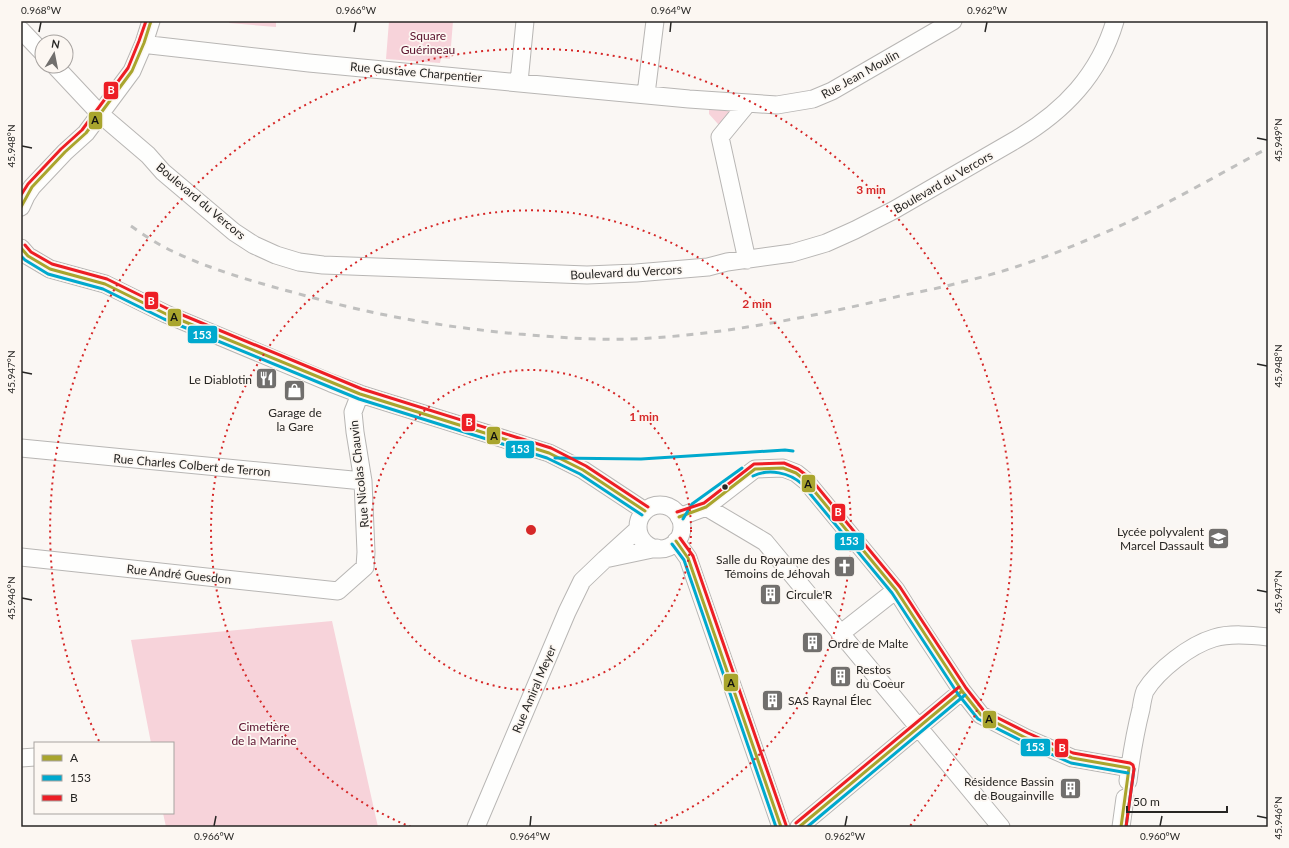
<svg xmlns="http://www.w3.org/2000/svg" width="1289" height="848" font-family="Lato,sans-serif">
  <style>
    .green { fill: #f7d3da }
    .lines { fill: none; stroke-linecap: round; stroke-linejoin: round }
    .minor-casing { stroke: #b8b6b4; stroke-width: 19 }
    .minor { stroke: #fefefd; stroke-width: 17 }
    .rail { stroke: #c0c0bf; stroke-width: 3; stroke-dasharray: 7 7; stroke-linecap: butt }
    .bus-1-casing { stroke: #fcf7f2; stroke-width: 6 }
    .bus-2-casing { stroke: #fcf7f2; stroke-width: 6 }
    .bus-3-casing { stroke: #fcf7f2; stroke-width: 6 }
    .bus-1 { stroke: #a9a52d; stroke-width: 3 }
    .bus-2 { stroke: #00a9ce; stroke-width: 3 }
    .bus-3 { stroke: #ed1e25; stroke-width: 3 }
    .ticks { fill: none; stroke: #272624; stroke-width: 1.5 }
    .ring { fill: none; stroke: #d62828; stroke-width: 2; stroke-dasharray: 2 4 }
    .bus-dot { fill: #272624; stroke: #fcf7f2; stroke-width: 1.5 }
    .labels { text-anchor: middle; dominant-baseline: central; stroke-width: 3.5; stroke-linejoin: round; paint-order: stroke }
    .park-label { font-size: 12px; fill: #590f2b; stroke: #fcf7f2 }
    .street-label { font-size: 12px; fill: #272624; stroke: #fcf7f2 }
    .poi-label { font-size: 12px; fill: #272624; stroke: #fcf7f2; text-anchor: end }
    .centre { fill: #d62828; stroke: #fcf7f2; stroke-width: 2 }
    .ring-label { font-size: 12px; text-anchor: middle; font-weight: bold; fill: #d62828; stroke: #fcf7f2; stroke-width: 3.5; stroke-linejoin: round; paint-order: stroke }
    .line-badge { stroke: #fcf7f2; stroke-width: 1.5 }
    .badge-label { font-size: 11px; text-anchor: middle; font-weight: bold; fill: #fff }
    .pale-badge-label { font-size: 11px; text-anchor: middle; font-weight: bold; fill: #111 }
    .neatline { fill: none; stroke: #272624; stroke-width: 1.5 }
    .ticks-label { font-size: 10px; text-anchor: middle; fill: #272624 }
  </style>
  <rect width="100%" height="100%" fill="#faf7f4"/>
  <path class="green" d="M 229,21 L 276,21 L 276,27 L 229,23 Z
    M 389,21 L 453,21 L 450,59 L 441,58 L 440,63 L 386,59 Z
    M 709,108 L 731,110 L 732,111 L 720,124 L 718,124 L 709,114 Z
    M 332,621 L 378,827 L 166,827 L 163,813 L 173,813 L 173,743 L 151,743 L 131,640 Z"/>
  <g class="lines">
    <defs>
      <path id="minor" d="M 21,30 L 42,52
        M 144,43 L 150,45 L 309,63 L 689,99 L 777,105 L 813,99 L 832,91 L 953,21
        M 55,66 L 100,114 L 148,155 L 163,172 L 234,232 L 254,245 L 276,255 L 299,262 L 323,265 L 587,275 L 636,273 L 708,267 L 727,262 L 792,253 L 826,243 L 855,230 L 894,210 L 1017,139 C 1064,111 1099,75 1115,21
        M 519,82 L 525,21
        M 646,94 L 655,21
        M 21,207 L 26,196 L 32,187 L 65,152 L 86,133 L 132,71 L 144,43 L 151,21
        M 21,248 L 28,256 L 50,269 L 105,284 L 166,314 L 331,383 L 360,394 L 549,453 L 583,470 L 645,511
        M 747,260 L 720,137 L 748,103
        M 21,448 L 363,481
        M638 527a22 22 0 1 1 44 0a22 22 0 1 1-44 0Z
        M 706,507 L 765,542 L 1001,827
        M 679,517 L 706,507 L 755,469 L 783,468 L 796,473 L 806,481 L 896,590 L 913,617 L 962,691 L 981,715 L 1026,738 L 1072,758 L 1129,768
        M 638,529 L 605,559 L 657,548
        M 676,541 L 688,558 L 781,827
        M 21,557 L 338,591 L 365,567 L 366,552 L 363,481 L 355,432 L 353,412 L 360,394
        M 840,634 L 896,590
        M 21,758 L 35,757
        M 1128,781 C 1131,757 1135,733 1141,709 C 1142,703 1143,696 1145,691 C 1158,670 1190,645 1214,638 C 1230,633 1251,635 1268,637
        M 476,827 L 567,612 L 582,581 L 605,559
        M 799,827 L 962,691
        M 1121,827 L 1125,798"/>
    </defs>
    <use href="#minor" class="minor-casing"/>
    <use href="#minor" class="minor"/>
    <path class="rail" d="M 131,226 C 144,235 157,244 172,251 C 220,274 274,287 325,301 C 390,318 453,328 519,334 C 563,338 607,341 651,338 C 730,333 809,317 887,299 C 912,293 937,289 962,282 C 1005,272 1047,257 1087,240 C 1150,215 1208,180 1268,148"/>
    <defs>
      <path id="bus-1" d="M 21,207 L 32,187 L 65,152 L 86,133 L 132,71 L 144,43 L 151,21
        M 21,248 L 28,256 L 50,269 L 105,284 L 166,314 L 360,394 L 549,453 L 583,470 L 645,511
        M 679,517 L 706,507 L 755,469 L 783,468 L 796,473 L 806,481 L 896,590 L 962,691 L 981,715 L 1026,738 L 1072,758 L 1129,768
        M 676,541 L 688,558 L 781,827
        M 799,827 L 962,691
        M 1121,827 L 1129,768"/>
      <path id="bus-2" d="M 21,256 L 25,260 L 48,274 L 103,289 L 164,319 L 359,399 L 547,458 L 580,474 L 642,515
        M 555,458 L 641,459 L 785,450 L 793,451
        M 753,476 C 769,468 790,473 802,484 L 892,593 L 958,694 L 978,719 L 1024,742 L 1071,763 L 1128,773
        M 683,519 L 692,504 L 742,468
        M 672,544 L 684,560 L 776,827
        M 807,827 L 965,695
        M 1126,827 L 1134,769"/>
      <path id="bus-3" d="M 21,195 L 28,184 L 61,149 L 82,130 L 128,68 L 139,41 L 146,21
        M 25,245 L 31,252 L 52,264 L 107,279 L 168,309 L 362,389 L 551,448 L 586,466 L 648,507
        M 677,512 L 704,503 L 754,464 L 784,463 L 798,469 L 810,478 L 900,587 L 966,688 L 984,711 L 1028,733 L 1073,753 L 1130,763 L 1133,765 L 1134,769 L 1126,827
        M 680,538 L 693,556 L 786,825
        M 796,823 L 959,687"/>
    </defs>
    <use href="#bus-1" class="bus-1-casing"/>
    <use href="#bus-2" class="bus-2-casing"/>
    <use href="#bus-3" class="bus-3-casing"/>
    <use href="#bus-1" class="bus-1"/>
    <use href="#bus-2" class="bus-2"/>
    <use href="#bus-3" class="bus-3"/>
  </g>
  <path class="ticks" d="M 39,32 L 41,22M 354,32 L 356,22M 670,32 L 671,22M 985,32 L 987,22M 1257,138 L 1267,140M 22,146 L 32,148M 1257,364 L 1267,366M 22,372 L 32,374M 1257,590 L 1267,592M 22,598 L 32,600M 1257,816 L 1267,818M 214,826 L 216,816M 530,826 L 531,816M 845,826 L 847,816M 1160,826 L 1162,816"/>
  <g class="ring">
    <circle cx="531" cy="530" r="160"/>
    <path d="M411 827A320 320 0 1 1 651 827"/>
    <path d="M99 741A481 481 0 1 1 910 826"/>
  </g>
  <defs>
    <symbol id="restaurant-square" viewBox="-11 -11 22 22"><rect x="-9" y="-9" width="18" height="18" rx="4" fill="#716f6d" stroke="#fcf7f2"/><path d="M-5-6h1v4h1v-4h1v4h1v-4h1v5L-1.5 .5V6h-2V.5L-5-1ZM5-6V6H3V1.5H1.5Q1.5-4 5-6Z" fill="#fff"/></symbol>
    <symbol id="shop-square" viewBox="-11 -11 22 22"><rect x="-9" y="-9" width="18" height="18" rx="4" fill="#716f6d" stroke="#fcf7f2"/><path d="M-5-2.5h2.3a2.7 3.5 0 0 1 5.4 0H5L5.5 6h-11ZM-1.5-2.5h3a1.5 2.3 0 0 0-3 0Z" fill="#fff"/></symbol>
    <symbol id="school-square" viewBox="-11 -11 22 22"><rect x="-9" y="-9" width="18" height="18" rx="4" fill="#716f6d" stroke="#fcf7f2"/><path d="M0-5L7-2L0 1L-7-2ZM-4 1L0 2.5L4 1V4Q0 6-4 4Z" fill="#fff"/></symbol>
    <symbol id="church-square" viewBox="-11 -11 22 22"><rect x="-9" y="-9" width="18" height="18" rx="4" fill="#716f6d" stroke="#fcf7f2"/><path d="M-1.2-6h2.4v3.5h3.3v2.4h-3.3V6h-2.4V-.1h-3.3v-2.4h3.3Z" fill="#fff"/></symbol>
    <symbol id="building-square" viewBox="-11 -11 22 22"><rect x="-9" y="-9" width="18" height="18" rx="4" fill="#716f6d" stroke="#fcf7f2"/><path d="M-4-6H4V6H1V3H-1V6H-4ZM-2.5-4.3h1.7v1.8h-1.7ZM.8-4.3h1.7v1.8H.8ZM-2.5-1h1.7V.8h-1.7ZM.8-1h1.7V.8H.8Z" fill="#fff"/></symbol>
  </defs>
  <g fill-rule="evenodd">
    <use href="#restaurant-square" x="254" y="366" width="25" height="25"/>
    <use href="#shop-square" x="282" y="378" width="25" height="25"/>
    <use href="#school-square" x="1206" y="526" width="25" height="25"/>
    <use href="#church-square" x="832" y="554" width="25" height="25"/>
    <use href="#building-square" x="758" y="582" width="25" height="25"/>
    <use href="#building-square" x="800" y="630" width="25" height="25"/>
    <use href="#building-square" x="828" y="664" width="25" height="25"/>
    <use href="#building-square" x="760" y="688" width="25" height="25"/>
    <use href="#building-square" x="1058" y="776" width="25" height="25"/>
  </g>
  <circle class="bus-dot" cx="725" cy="487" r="3.5"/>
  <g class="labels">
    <g class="park-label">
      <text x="428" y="35">Square<tspan x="428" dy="14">Guérineau</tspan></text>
      <text x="264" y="726">Cimetière<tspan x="264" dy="14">de la Marine</tspan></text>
    </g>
    <g class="street-label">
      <text transform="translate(416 72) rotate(5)">Rue Gustave Charpentier</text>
      <text transform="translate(860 74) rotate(-29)">Rue Jean Moulin</text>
      <text transform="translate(943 182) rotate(-30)">Boulevard du Vercors</text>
      <text transform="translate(201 201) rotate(40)">Boulevard du Vercors</text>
      <text transform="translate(626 272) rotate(-3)">Boulevard du Vercors</text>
      <text transform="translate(192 465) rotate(5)">Rue Charles Colbert de Terron</text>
      <text transform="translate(359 474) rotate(-96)">Rue Nicolas Chauvin</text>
      <text transform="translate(179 574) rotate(6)">Rue André Guesdon</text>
      <text transform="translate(534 689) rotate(-67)">Rue Amiral Meyer</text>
    </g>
    <g class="poi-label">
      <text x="252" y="379">Le Diablotin</text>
      <text x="295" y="412" text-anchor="middle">Garage de<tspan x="295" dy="14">la Gare</tspan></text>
      <text x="1204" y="531">Lycée polyvalent<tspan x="1204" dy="14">Marcel Dassault</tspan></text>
      <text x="830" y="559">Salle du Royaume des<tspan x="830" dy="14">Témoins de Jéhovah</tspan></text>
      <text x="786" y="594" text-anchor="start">Circule'R</text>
      <text x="828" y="643" text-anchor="start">Ordre de Malte</text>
      <text x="856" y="669" text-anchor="start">Restos<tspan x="856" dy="14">du Coeur</tspan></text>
      <text x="788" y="700" text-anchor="start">SAS Raynal Élec</text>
      <text x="1054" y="781">Résidence Bassin<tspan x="1054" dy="14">de Bougainville</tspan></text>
    </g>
  </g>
  <circle cx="531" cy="530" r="6" class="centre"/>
  <g class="ring-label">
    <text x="871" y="194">3 min</text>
    <text x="757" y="308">2 min</text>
    <text x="644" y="421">1 min</text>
  </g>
  <g class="line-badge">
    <rect x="103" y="81" width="16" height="19" rx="4" fill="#ed1e25"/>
    <rect x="88" y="111" width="15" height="19" rx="4" fill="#a9a52d"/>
    <rect x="144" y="291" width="15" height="19" rx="4" fill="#ed1e25"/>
    <rect x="167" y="308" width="15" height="19" rx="4" fill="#a9a52d"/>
    <rect x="187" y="325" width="31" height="19" rx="4" fill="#00a9ce"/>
    <rect x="461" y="413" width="15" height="19" rx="4" fill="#ed1e25"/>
    <rect x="486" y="426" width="15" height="19" rx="4" fill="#a9a52d"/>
    <rect x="505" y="440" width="30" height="19" rx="4" fill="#00a9ce"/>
    <rect x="801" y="474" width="15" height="19" rx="4" fill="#a9a52d"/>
    <rect x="831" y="503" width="15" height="19" rx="4" fill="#ed1e25"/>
    <rect x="834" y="532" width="31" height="19" rx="4" fill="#00a9ce"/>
    <rect x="723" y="673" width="16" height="19" rx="4" fill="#a9a52d"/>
    <rect x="982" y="710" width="15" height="19" rx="4" fill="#a9a52d"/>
    <rect x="1020" y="738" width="31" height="19" rx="4" fill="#00a9ce"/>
    <rect x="1054" y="738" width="15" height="20" rx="4" fill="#ed1e25"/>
  </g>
  <g class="badge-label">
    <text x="111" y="94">B</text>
    <text x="151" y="305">B</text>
    <text x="202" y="339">153</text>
    <text x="469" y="426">B</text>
    <text x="520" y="453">153</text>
    <text x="838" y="516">B</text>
    <text x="849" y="545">153</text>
    <text x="1035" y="751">153</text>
    <text x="1062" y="752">B</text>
  </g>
  <g class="pale-badge-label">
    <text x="95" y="124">A</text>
    <text x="174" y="321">A</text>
    <text x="494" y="440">A</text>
    <text x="808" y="488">A</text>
    <text x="731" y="687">A</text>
    <text x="989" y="723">A</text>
  </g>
  <rect width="1289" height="848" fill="none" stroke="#fcf7f2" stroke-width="44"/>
  <rect x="34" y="742" width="140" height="72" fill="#fcf7f2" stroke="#a7a3a0"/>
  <rect x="42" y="755" width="20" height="6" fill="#a9a52d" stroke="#a7a3a0"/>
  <text x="70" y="762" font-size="12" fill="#272624">A</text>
  <rect x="42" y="775" width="20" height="6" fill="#00a9ce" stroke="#a7a3a0"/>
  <text x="70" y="782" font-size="12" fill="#272624">153</text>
  <rect x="42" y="795" width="20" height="6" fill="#ed1e25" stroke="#a7a3a0"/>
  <text x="70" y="802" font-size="12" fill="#272624">B</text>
  <g transform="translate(54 54) rotate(10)"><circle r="19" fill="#fcf7f2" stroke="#a7a3a0"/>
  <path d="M0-3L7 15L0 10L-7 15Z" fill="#716f6d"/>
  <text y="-6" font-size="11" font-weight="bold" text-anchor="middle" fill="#272624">N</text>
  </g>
  <path d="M1127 806v6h100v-6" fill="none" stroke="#272624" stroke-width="2"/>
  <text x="1133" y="806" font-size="12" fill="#272624" stroke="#fcf7f2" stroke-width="3" paint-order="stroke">50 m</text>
  <rect x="22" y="22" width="1245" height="804" class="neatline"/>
  <g class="ticks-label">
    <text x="41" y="14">0.968°W</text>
    <text x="356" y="14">0.966°W</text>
    <text x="671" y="14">0.964°W</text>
    <text x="987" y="14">0.962°W</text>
    <text transform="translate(1278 140) rotate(-90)" y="4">45.949°N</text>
    <text transform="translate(11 146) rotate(-90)" y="4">45.948°N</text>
    <text transform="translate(1278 366) rotate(-90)" y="4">45.948°N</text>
    <text transform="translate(11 372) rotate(-90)" y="4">45.947°N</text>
    <text transform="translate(1278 592) rotate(-90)" y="4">45.947°N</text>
    <text transform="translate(11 598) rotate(-90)" y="4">45.946°N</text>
    <text transform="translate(1278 818) rotate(-90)" y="4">45.946°N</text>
    <text x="214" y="840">0.966°W</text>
    <text x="530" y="840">0.964°W</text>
    <text x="845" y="840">0.962°W</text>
    <text x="1160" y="840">0.960°W</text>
  </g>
</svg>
